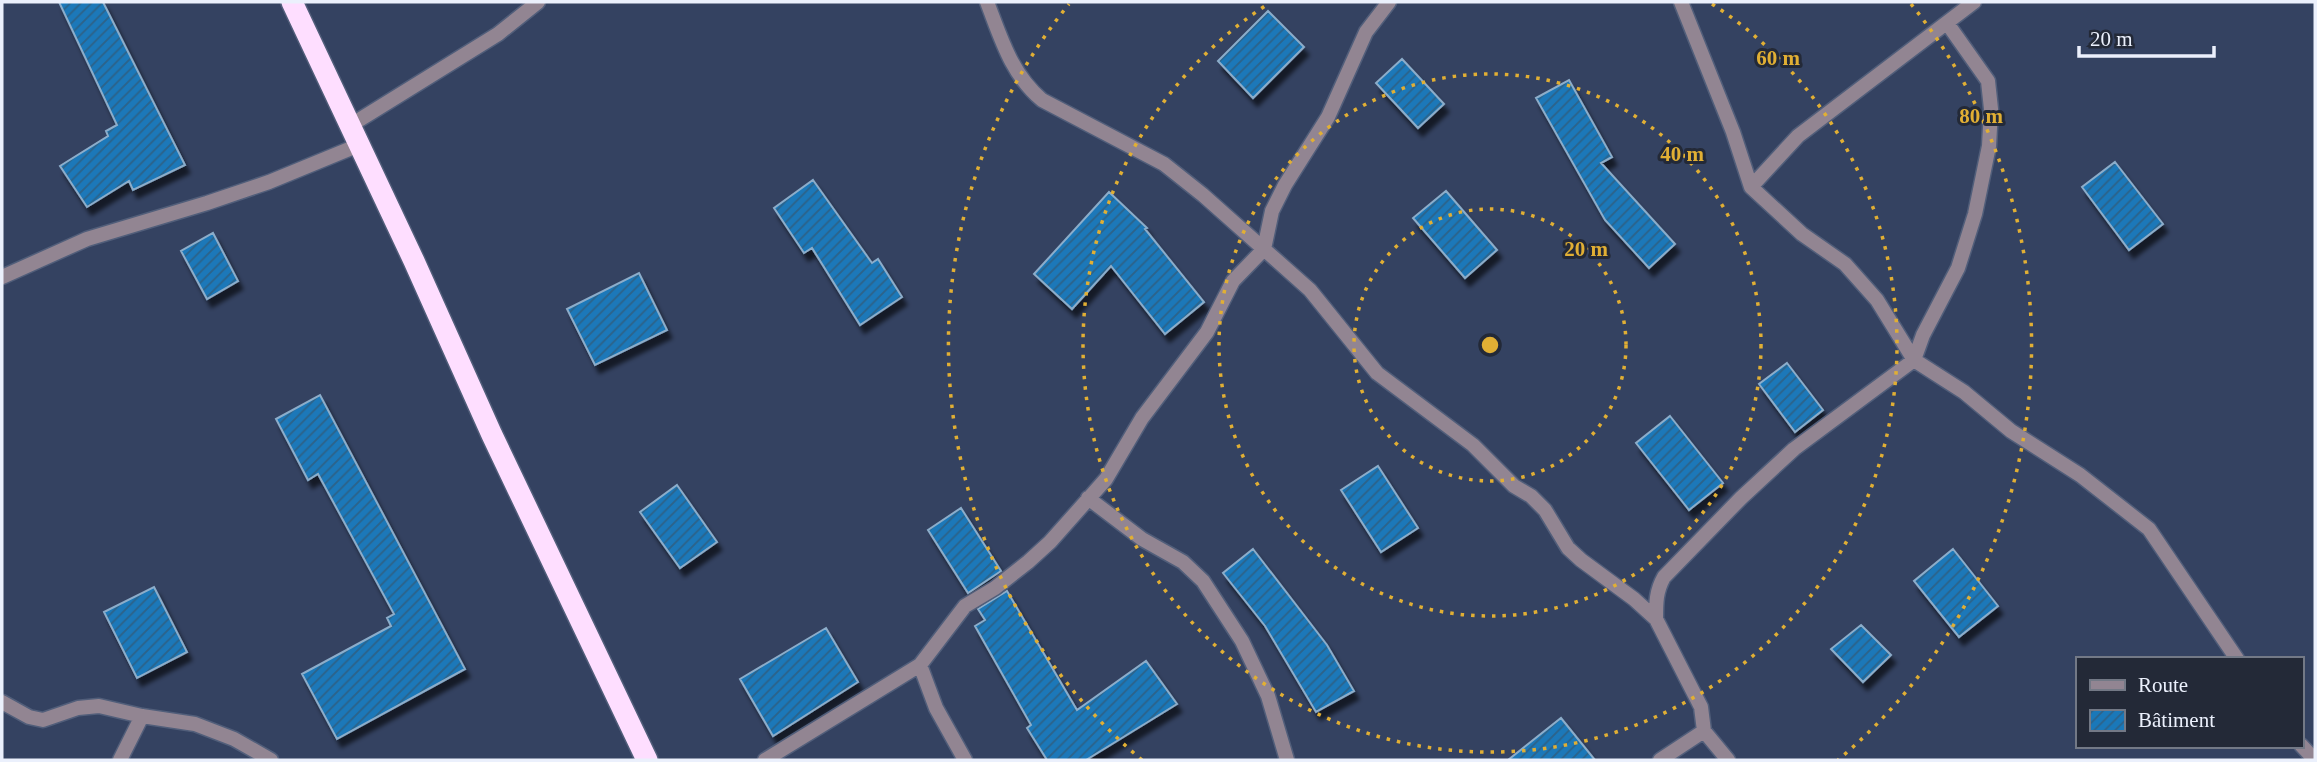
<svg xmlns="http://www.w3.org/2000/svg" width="2317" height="762" font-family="'Times New Roman',serif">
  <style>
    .building { fill: url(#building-hatch); stroke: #8cadca; stroke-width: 2; filter: url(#shadow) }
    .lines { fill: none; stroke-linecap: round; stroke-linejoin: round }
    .street-casing { stroke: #515e7a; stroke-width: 17 }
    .highway-casing { stroke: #515e7a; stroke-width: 24 }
    .street { stroke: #928592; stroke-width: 14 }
    .highway { stroke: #fedeff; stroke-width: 21 }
    .ring { fill: none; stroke: #e1af34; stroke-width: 3.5; stroke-dasharray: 3.5 7 }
    .centre { fill: #e1af34; stroke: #232937; stroke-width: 3.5 }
    .ring-label { font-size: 21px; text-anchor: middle; font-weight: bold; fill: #e1af34; stroke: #232937; stroke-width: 6; stroke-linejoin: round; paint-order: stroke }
  </style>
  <defs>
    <pattern id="building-hatch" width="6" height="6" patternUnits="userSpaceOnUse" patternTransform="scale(1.75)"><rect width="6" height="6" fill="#1a78b9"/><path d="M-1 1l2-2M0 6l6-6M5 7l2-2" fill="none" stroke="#2e6288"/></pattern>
    <filter id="shadow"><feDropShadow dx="4.5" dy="8" stdDeviation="2" flood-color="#0009"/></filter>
  </defs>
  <rect width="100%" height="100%" fill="#344261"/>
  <path class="building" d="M 59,2 L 103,2 L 185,165 L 133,190 L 129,181 L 87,207 L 60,166 L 108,136 L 106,131 L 117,125 Z
    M 1268,11 L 1304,47 L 1253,98 L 1218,61 Z
    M 1402,59 L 1444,104 L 1418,128 L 1376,83 Z
    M 1569,80 L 1612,157 L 1601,163 L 1675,244 L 1649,268 L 1605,220 L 1536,98 Z
    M 2115,162 L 2163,224 L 2129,250 L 2082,187 Z
    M 813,180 L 872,263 L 878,259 L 902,297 L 860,325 L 812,248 L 804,253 L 774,208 Z
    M 1446,191 L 1497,250 L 1465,278 L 1413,218 Z
    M 1109,192 L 1147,228 L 1145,229 L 1204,302 L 1165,334 L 1111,266 L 1072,309 L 1034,274 Z
    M 213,233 L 238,281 L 207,299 L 181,251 Z
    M 639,273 L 667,330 L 595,365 L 567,309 Z
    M 1787,363 L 1823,410 L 1795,432 L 1759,384 Z
    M 320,395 L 465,669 L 337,739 L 302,674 L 391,626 L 387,618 L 394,614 L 318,474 L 308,480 L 276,419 Z
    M 1670,416 L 1723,483 L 1689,510 L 1636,443 Z
    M 1378,466 L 1418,528 L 1381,552 L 1341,490 Z
    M 677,485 L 717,542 L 680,568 L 640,512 Z
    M 961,508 L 1001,571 L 968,593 L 928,530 Z
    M 1253,549 L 1327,645 L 1354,691 L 1316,712 L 1265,626 L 1223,573 Z
    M 1953,549 L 1998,606 L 1959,637 L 1914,581 Z
    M 154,587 L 187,652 L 137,678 L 104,612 Z
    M 1007,591 L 1077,710 L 1146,661 L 1177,704 L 1086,760 L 1047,760 L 1027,728 L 1031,725 L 975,626 L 985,620 L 978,609 Z
    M 1861,625 L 1891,655 L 1863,682 L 1831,649 Z
    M 826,628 L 858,682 L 773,736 L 740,679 Z
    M 1561,718 L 1595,760 L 1508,760 Z"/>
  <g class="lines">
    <defs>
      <path id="street" d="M 987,2 C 1001,38 1011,74 1042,100 L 1164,164 L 1203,195 L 1310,290 L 1377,373 L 1473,445 L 1514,486 L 1531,496 L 1545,510 L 1568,548 L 1581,560 L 1634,599 L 1656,619 L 1701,707 L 1704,731 L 1728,760
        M 1681,2 L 1733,132 L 1751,187 L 1802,234 L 1845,264 L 1877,300 L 1914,360 L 1964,392 L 2011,431 L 2080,475 L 2149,529 L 2237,659
        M 351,125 L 498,34 L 538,2
        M 1751,187 L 1798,136 L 1974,2
        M 2,277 L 87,239 L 207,203 L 269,182 L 359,145
        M 1088,498 L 1142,539 L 1183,562 L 1203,581 L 1242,641 L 1268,696 L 1287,760
        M 1656,619 C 1656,603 1656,591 1664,577 L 1741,498 L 1794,449 L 1914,360 L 1923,335 L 1958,268 L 1975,214 L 1989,146 L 1991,109 L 1988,81 L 1947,23
        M 920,665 L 965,606 L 995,588 L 1028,562 L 1050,542 L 1106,479 L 1142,418 L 1207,332 L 1233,281 L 1264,249 L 1272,211 L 1285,185 L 1328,117 L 1366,32 L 1389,2
        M 2,702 L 29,717 L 43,720 L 78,708 L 99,706 L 142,716 L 195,724 L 234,739 L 271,760
        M 2301,745 L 2315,760
        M 120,760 L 142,716
        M 765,760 L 920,665 L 936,708 L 965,760
        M 1660,760 L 1704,731"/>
      <path id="highway" d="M 292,2 L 414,261 L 492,435 L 647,760"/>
    </defs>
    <use href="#street" class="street-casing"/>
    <use href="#highway" class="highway-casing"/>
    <use href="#street" class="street"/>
    <use href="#highway" class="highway"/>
  </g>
  <g class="ring">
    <circle cx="1490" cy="345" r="136"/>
    <circle cx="1490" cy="345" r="271"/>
    <path d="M1712 4A407 407 0 1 1 1268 4"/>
    <path d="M1142 760A542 542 0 0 1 1069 4M1911 4A542 542 0 0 1 1838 760"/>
  </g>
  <circle cx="1490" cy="345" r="10" class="centre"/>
  <g class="ring-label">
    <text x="1778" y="65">60 m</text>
    <text x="1981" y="123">80 m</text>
    <text x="1682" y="161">40 m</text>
    <text x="1586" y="256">20 m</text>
  </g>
  <rect width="2317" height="762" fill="none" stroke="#ebf0fc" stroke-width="7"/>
  <rect x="2076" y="657" width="228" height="91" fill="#232937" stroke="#737986" stroke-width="2"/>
  <rect x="2090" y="680" width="35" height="10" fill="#928592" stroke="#737986" stroke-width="2"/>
  <text x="2138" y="692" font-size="21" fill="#ebf0fc">Route</text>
  <rect x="2090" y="710" width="35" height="21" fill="url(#building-hatch)" stroke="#737986" stroke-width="2"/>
  <text x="2138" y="727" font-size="21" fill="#ebf0fc">Bâtiment</text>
  <path d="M2079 46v10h135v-10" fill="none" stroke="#ebf0fc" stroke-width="3.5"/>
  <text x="2090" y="46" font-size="21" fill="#ebf0fc" stroke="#232937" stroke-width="5" paint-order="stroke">20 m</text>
</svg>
